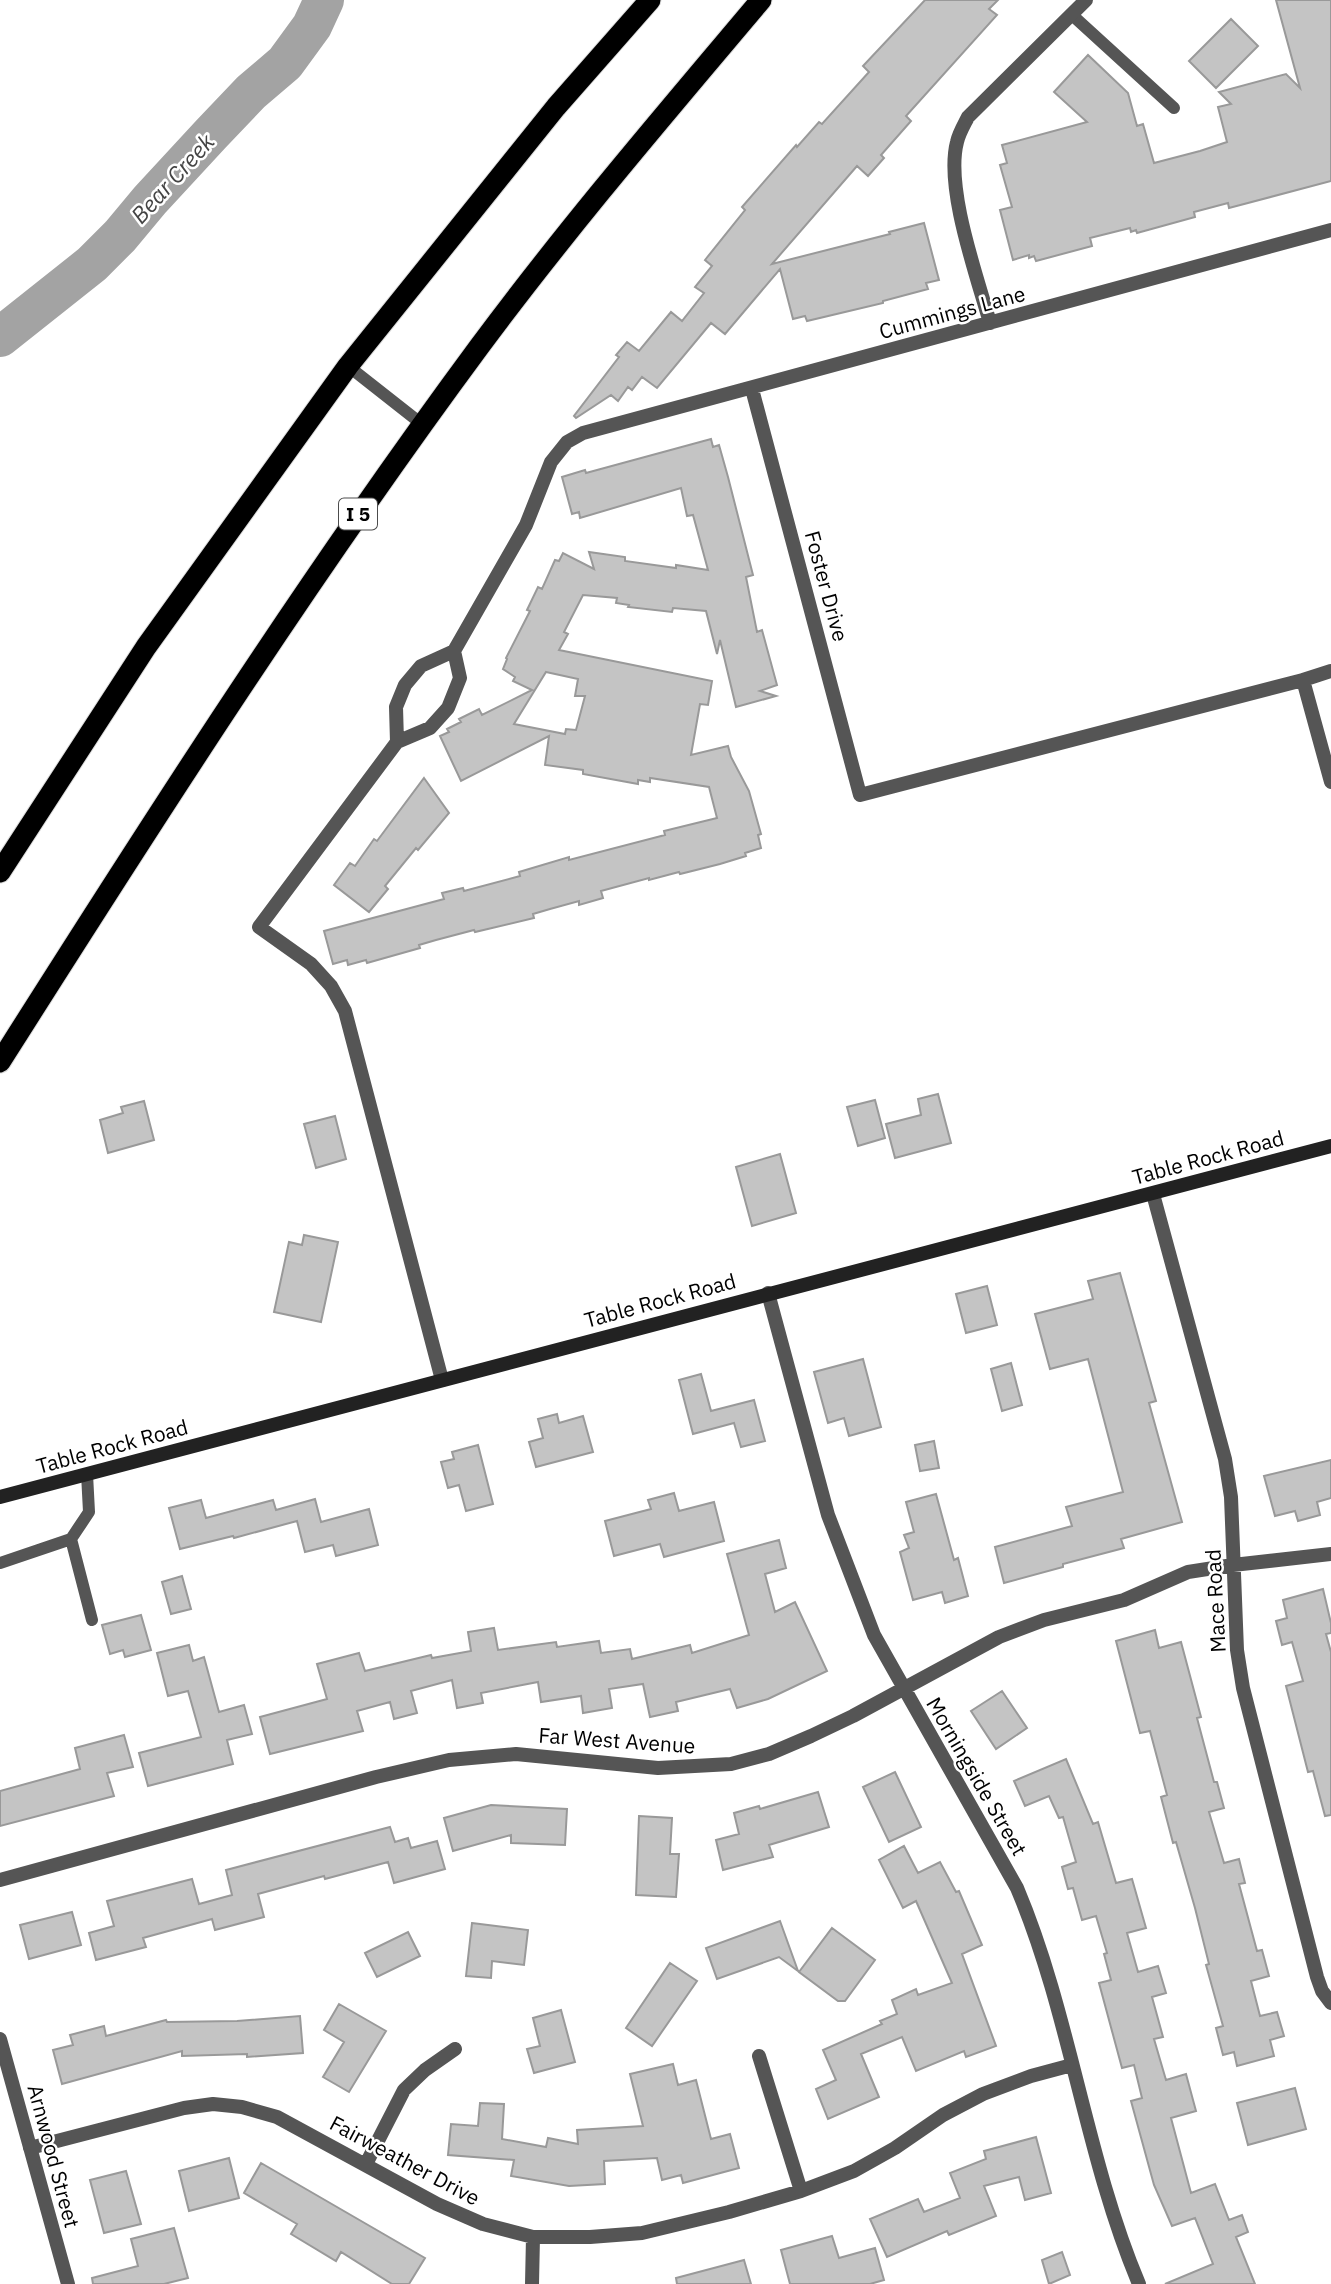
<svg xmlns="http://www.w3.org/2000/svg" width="1331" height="2284" font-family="'IBM Plex Sans',sans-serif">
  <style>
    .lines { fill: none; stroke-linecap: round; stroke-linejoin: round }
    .river { stroke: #a3a3a3; stroke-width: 40 }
    .building { fill: #c4c4c4; stroke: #999; stroke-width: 2; fill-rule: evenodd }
    .motorway-casing { stroke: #dbdbdb; stroke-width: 23 }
    .service { stroke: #555; stroke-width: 12 }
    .minor { stroke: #555; stroke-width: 14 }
    .secondary { stroke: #222; stroke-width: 14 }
    .motorway { stroke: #000; stroke-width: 21 }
    .labels { text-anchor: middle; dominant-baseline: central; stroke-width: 5; stroke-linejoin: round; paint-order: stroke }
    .shield { fill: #fff; stroke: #4c4c4c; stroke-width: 2 }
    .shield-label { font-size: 19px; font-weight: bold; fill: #000 }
    .street-label { font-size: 21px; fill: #000; stroke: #fff }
    .water-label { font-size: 23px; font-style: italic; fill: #444; stroke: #fff }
  </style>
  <rect width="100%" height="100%" fill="#fff"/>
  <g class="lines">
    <path class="river" d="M 0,337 L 92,264 L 120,236 L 150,200 L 211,134 L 251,92 L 285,63 L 312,26 L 324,0"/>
  </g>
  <path class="building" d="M 925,0 L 998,0 L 989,9 L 997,15 L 906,116 L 911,121 L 881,155 L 884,158 L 868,176 L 857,166 L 772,264 L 890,234 L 889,232 L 924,223 L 939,280 L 926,283 L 928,289 L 883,301 L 883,303 L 807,321 L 805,316 L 793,319 L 780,269 L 725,334 L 711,323 L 657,388 L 642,377 L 632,390 L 628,387 L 618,401 L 611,395 L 576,418 L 574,416 L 619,357 L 616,355 L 627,342 L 639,351 L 671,312 L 682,321 L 704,293 L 695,287 L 712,266 L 705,260 L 745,210 L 742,207 L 796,145 L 797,147 L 819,122 L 822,124 L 869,72 L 863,66 Z
    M 1276,0 L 1331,0 L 1331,181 L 1229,208 L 1228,203 L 1194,212 L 1195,217 L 1137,233 L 1136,230 L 1131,232 L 1130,228 L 1090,238 L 1092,246 L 1036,261 L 1034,256 L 1029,258 L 1029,255 L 1013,260 L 1000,210 L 1012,207 L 1000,165 L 1007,163 L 1002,145 L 1087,122 L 1054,92 L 1088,55 L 1128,93 L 1137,126 L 1143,124 L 1154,163 L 1200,151 L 1227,142 L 1218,107 L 1231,104 L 1219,92 L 1286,74 L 1300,88 Z
    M 1231,19 L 1258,46 L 1216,88 L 1189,61 Z
    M 711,439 L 713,447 L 719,445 L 728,477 L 753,575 L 746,577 L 757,632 L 762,630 L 777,685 L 760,691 L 776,696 L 736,707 L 720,640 L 717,654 L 706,611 L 673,608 L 672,612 L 628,607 L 629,605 L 616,603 L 617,598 L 583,595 L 564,632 L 568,634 L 559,650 L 712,681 L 708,705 L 700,704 L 691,755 L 728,746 L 731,757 L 749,791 L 761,834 L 758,835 L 761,848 L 745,853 L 746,856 L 720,864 L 680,874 L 679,872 L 649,880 L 649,878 L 601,891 L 603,898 L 579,905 L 579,901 L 550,909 L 533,914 L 534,918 L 475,932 L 474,930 L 436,940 L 419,945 L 420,948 L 367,963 L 366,960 L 348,965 L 347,960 L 333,964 L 324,931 L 444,899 L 442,893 L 463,888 L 464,891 L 520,876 L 519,872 L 569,857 L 569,860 L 665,835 L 664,831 L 717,818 L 709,787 L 650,778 L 650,782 L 638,780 L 638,784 L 583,774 L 583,770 L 545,765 L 549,736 L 461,781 L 440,736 L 449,732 L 447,729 L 461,722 L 459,719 L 479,709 L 482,715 L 532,690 L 513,681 L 515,677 L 503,669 L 507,659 L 506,658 L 530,611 L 527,610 L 538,587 L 542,589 L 555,560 L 559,561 L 563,553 L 594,569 L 589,552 L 625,557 L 625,561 L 676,568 L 676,565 L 708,570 L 693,515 L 687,516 L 681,488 L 580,518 L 579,512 L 572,514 L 562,477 L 585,470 L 586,473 ZM 546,672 L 578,679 L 575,696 L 585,696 L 576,730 L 566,729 L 565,734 L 514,724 Z
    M 424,778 L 449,813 L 418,850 L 416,848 L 385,886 L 388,889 L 369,912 L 334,885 L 350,863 L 355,866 L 374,839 L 377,841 Z
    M 938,1094 L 951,1143 L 895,1158 L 886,1124 L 921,1115 L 918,1099 Z
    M 875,1100 L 885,1138 L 858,1146 L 847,1107 Z
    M 144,1101 L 154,1140 L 108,1153 L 100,1120 L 123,1113 L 121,1107 Z
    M 335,1116 L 346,1159 L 316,1168 L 304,1124 Z
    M 780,1154 L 796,1213 L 752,1226 L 736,1167 Z
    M 304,1235 L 338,1242 L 321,1322 L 274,1312 L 289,1242 L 302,1245 Z
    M 1120,1273 L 1156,1401 L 1149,1403 L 1182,1522 L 1121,1539 L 1124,1548 L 1063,1564 L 1063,1567 L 1004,1583 L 995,1547 L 1072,1526 L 1066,1507 L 1123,1492 L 1088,1359 L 1050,1369 L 1035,1314 L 1093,1299 L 1088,1281 Z
    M 987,1286 L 997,1325 L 966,1333 L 956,1294 Z
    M 863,1359 L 881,1427 L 849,1436 L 844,1418 L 828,1423 L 814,1372 Z
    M 1011,1363 L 1022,1405 L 1002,1411 L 991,1369 Z
    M 701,1374 L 711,1411 L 754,1400 L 765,1441 L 741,1447 L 734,1423 L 693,1434 L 679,1380 Z
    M 557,1414 L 559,1423 L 583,1416 L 593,1452 L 536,1467 L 529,1442 L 543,1438 L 538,1419 Z
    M 934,1441 L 939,1468 L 920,1471 L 915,1445 Z
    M 478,1445 L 493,1504 L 466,1511 L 459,1485 L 448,1488 L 441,1462 L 454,1459 L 452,1452 Z
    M 1331,1460 L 1331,1498 L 1317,1502 L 1320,1515 L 1298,1521 L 1295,1511 L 1275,1516 L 1264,1476 Z
    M 674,1493 L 679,1511 L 714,1502 L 724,1541 L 664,1557 L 660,1544 L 614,1556 L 605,1521 L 651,1509 L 648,1500 Z
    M 936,1494 L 954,1560 L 958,1558 L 968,1596 L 945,1603 L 942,1592 L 913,1600 L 900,1552 L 909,1548 L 904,1535 L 914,1532 L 906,1502 Z
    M 315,1499 L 321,1522 L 369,1509 L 378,1545 L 336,1556 L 333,1545 L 305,1552 L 297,1521 L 234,1538 L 233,1536 L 180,1549 L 169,1508 L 201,1500 L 206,1518 L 273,1500 L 276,1510 Z
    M 779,1540 L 786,1568 L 765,1574 L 775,1612 L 795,1602 L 827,1671 L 768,1699 L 737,1708 L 730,1689 L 676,1702 L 678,1711 L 650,1717 L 643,1684 L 609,1689 L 612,1708 L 583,1713 L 581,1696 L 541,1702 L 538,1682 L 481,1693 L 483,1703 L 457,1708 L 452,1680 L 411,1691 L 417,1713 L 394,1719 L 390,1702 L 357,1711 L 363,1731 L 270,1754 L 260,1717 L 327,1699 L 317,1664 L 359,1653 L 365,1671 L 431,1655 L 432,1658 L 471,1651 L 468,1632 L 494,1628 L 498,1650 L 556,1642 L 557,1647 L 599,1641 L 601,1653 L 630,1649 L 632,1659 L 690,1645 L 692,1653 L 749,1635 L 727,1554 Z
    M 182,1576 L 191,1609 L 171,1614 L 162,1582 Z
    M 1323,1589 L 1331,1623 L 1331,1633 L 1326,1634 L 1331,1652 L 1331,1815 L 1325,1816 L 1313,1771 L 1308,1772 L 1286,1686 L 1303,1681 L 1292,1642 L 1282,1645 L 1276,1621 L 1287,1618 L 1283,1600 Z
    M 141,1615 L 151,1650 L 125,1657 L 123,1650 L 110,1654 L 102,1625 Z
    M 1155,1630 L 1159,1648 L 1181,1642 L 1201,1717 L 1197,1718 L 1214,1782 L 1217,1782 L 1224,1808 L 1209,1812 L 1224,1863 L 1239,1859 L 1245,1883 L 1239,1884 L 1257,1951 L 1262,1950 L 1269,1976 L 1251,1981 L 1260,2016 L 1277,2012 L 1284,2036 L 1270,2040 L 1274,2056 L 1237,2066 L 1234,2052 L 1223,2055 L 1216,2028 L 1223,2026 L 1206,1965 L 1209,1964 L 1195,1908 L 1176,1842 L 1173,1843 L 1161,1797 L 1167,1795 L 1150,1731 L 1140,1733 L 1116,1641 Z
    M 189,1645 L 193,1661 L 204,1657 L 219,1712 L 244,1705 L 252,1734 L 227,1740 L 233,1764 L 148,1786 L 139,1753 L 201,1737 L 188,1691 L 168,1696 L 157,1653 Z
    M 1002,1691 L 1027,1728 L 996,1749 L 971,1711 Z
    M 124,1735 L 133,1767 L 107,1773 L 114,1796 L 0,1826 L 0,1791 L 80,1769 L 75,1748 Z
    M 1066,1759 L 1093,1824 L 1098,1822 L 1116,1883 L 1132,1879 L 1146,1928 L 1127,1933 L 1138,1972 L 1158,1966 L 1166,1993 L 1152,1997 L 1163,2037 L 1154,2039 L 1166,2080 L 1186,2074 L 1196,2111 L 1171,2118 L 1191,2193 L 1215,2184 L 1229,2220 L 1242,2215 L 1248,2232 L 1236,2237 L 1255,2284 L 1165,2284 L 1213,2264 L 1195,2218 L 1172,2226 L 1154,2185 L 1131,2101 L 1142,2098 L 1134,2065 L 1122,2068 L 1099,1983 L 1111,1980 L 1104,1954 L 1107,1953 L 1096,1916 L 1082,1920 L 1073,1888 L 1068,1889 L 1062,1867 L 1076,1862 L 1063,1817 L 1059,1818 L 1049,1796 L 1025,1806 L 1014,1781 Z
    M 895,1772 L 921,1827 L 889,1842 L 863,1787 Z
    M 818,1792 L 829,1827 L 769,1845 L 773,1857 L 723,1870 L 716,1840 L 739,1834 L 734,1813 L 759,1806 L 760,1809 Z
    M 491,1805 L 567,1809 L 565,1845 L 511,1843 L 511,1835 L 453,1851 L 444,1818 Z
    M 639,1816 L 672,1818 L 670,1854 L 679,1854 L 676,1897 L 636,1895 Z
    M 390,1827 L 395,1842 L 408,1838 L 411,1848 L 437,1841 L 445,1869 L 394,1883 L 388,1862 L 325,1879 L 324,1876 L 258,1894 L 264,1917 L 215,1930 L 212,1919 L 143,1938 L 146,1947 L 96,1960 L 89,1933 L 114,1926 L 107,1901 L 192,1879 L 199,1904 L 232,1895 L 226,1870 Z
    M 904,1846 L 918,1873 L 940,1862 L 956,1892 L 959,1891 L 982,1945 L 962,1954 L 996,2046 L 966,2057 L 964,2051 L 916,2071 L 902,2037 L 861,2054 L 879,2097 L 828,2119 L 816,2089 L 836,2080 L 823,2050 L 882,2024 L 880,2021 L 897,2014 L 892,2000 L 916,1989 L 918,1995 L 952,1983 L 916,1901 L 903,1908 L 879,1860 Z
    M 72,1912 L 81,1945 L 29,1959 L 20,1925 Z
    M 780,1921 L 798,1971 L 779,1957 L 717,1979 L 706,1948 Z
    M 472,1923 L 528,1930 L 524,1965 L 492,1961 L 491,1978 L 466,1976 Z
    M 832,1928 L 875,1960 L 845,2001 L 838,2001 L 799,1972 Z
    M 408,1932 L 420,1956 L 377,1977 L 365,1953 Z
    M 670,1963 L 697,1981 L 652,2046 L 626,2028 Z
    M 339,2004 L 386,2031 L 349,2092 L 323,2077 L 344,2042 L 324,2030 Z
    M 561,2010 L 575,2062 L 534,2073 L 527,2049 L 540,2046 L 533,2018 Z
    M 300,2016 L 303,2053 L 247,2057 L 247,2054 L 182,2056 L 182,2051 L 62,2084 L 53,2050 L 73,2045 L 70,2035 L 104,2026 L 106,2036 L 166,2020 L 167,2022 L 237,2021 Z
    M 673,2064 L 678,2085 L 696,2080 L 711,2139 L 730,2134 L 739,2168 L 683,2183 L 681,2175 L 662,2180 L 657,2158 L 604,2161 L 605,2184 L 569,2186 L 511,2176 L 514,2160 L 448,2155 L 451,2124 L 478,2126 L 480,2103 L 504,2104 L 502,2139 L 546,2147 L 548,2138 L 578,2144 L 577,2130 L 643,2126 L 630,2074 Z
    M 1295,2088 L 1306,2129 L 1248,2145 L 1237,2103 Z
    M 1036,2137 L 1051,2193 L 1025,2200 L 1019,2177 L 984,2186 L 996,2216 L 949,2235 L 947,2231 L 887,2257 L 870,2219 L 918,2199 L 924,2212 L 960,2198 L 950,2173 L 986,2159 L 984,2151 Z
    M 229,2158 L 239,2198 L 189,2211 L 179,2171 Z
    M 261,2163 L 425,2258 L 409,2284 L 392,2284 L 341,2252 L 336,2261 L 291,2234 L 297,2224 L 244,2193 Z
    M 126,2171 L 141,2224 L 104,2233 L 90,2180 Z
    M 174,2228 L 188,2278 L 164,2284 L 93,2284 L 92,2278 L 138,2266 L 131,2239 Z
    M 832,2236 L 839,2258 L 875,2248 L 884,2280 L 870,2284 L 790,2284 L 781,2250 Z
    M 1062,2252 L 1070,2275 L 1049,2284 L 1042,2260 Z
    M 744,2260 L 751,2284 L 677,2284 L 676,2278 Z"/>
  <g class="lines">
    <defs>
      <path id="motorway" d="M 0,872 L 146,647 L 348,366 L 556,107 L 650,0
        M 0,1062 C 154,819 308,578 479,347 C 568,227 665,114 761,0"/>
    </defs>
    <use href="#motorway" class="motorway-casing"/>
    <path class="service" d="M 1071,14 L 1174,108
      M 348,366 L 423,425
      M 71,1539 L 92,1620
      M 0,1563 L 71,1539 L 89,1512 L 87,1474"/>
    <path class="minor" d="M 990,323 C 977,276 945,188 957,142 C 959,133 964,125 968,117 L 1086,0
      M 752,389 L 860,795 L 1303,680 L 1331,782
      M 1303,680 L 1331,671
      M 397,742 L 396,707 L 405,685 L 421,666 L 454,651 L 526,525 L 551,462 L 567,442 L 583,433 L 1331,230
      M 1153,1194 L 1225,1459 L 1231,1497 L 1237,1650 L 1243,1688 L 1317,1977 L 1322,1991 L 1331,2003
      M 768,1293 L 828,1515 L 874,1635 L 1017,1888 C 1071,2016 1085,2156 1139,2284
      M 442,1380 L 345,1011 L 331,986 L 311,964 L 259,927 L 397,742 L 430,728 L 448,708 L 460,678 L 454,651
      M 0,1880 L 376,1777 L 449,1760 L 516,1754 L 658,1768 L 731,1764 L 769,1754 L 811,1736 L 853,1716 L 999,1637 L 1044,1620 L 1124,1600 L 1188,1572 L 1233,1565 L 1331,1554
      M 0,2039 L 68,2284
      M 759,2056 L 801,2191
      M 30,2148 L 184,2108 L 213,2104 L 242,2107 L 277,2117 L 437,2204 L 483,2224 L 533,2237 L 590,2237 L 642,2233 L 729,2212 L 801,2191 L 854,2171 L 895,2148 L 943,2115 L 983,2094 L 1031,2076 L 1072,2065
      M 366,2164 L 404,2090 L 425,2070 L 455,2049
      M 532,2284 L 533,2237"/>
    <path class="secondary" d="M 0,1497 L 1331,1146"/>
    <use href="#motorway" class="motorway"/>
  </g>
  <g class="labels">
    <rect class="shield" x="339" y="498.5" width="38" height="31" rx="5"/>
    <g class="shield-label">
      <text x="358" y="514">I 5</text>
    </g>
    <g class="street-label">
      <text transform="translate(952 312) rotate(-15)">Cummings Lane</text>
      <text transform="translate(827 586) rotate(75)">Foster Drive</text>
      <text transform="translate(1208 1157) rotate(-15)">Table Rock Road</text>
      <text transform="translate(660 1300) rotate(-15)">Table Rock Road</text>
      <text transform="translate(112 1446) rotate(-15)">Table Rock Road</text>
      <text transform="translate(1215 1601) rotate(-93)">Mace Road</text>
      <text transform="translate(617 1740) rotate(4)">Far West Avenue</text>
      <text transform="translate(977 1776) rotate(60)">Morningside Street</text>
      <text transform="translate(54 2156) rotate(75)">Arnwood Street</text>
      <text transform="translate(405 2160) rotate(28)">Fairweather Drive</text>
    </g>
    <g class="water-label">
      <text transform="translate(172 178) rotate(-48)">Bear Creek</text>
    </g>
  </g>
</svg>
